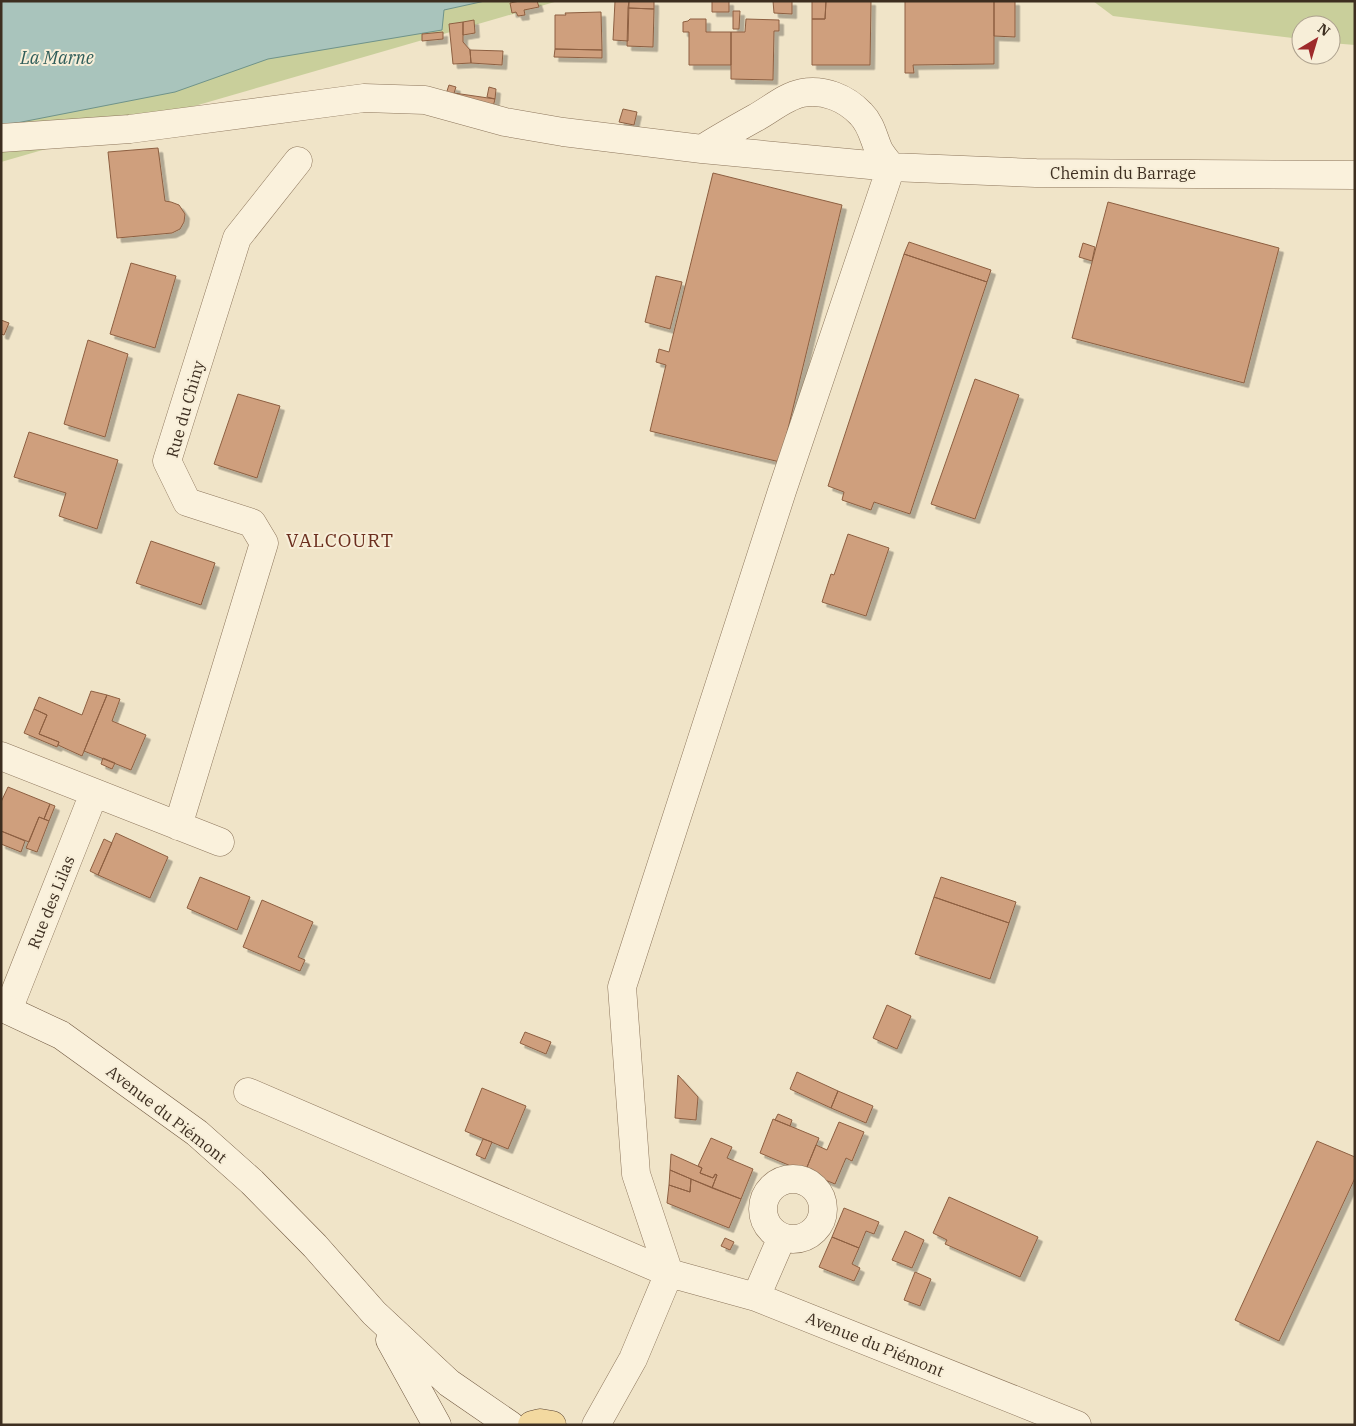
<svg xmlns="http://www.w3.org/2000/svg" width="1356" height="1426" font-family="'IBM Plex Serif',serif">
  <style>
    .green { fill: #c9cf9b }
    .water { fill: #a9c4bc; stroke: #6f938a }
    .building { fill: #cf9f7d; stroke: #8d5f41; filter: url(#shadow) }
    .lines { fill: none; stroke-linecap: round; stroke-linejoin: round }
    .street-casing { stroke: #8d765c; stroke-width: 29 }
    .secondary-casing { stroke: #6f573f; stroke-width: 29 }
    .primary-casing { stroke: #5b4430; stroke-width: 29 }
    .street { stroke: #faf1dc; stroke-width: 28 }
    .secondary { stroke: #faf1dc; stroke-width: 28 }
    .primary { stroke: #f3d9a0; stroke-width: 28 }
    .labels { text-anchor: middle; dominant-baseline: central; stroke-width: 4; stroke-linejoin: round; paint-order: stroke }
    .street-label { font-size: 16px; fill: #3d2e20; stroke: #f7eed8 }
    .water-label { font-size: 18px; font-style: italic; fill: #2f5d5a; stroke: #f7eed8 }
    .quarter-label { font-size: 19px; letter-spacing: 1px; fill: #6b2e1e; stroke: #f7eed8 }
  </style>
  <defs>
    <filter id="shadow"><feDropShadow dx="4.5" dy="4.5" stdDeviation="0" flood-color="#0004"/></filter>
  </defs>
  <rect width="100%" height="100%" fill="#f0e4c8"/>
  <path class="green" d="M 1,1 L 558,1 L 1,162 Z
    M 1093,1 L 1355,1 L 1355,45 L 1331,43 L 1331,25 L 1301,25 L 1301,39 L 1113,16 Z"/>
  <path class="water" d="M 1,1 L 485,1 L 444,10 L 442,30 L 268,59 L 175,92 L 1,126 Z"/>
  <path class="building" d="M 520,1 L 537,1 L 539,7 L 524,10 L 525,15 L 518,16 L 516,12 L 512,13 L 510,3 Z
    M 615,1 L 629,1 L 628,41 L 613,40 Z
    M 629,1 L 654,1 L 654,9 L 628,8 Z
    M 712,1 L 729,1 L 729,12 L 712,12 Z
    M 773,1 L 792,1 L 792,14 L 774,13 Z
    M 812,1 L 826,1 L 825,19 L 812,19 Z
    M 826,1 L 871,1 L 870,65 L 812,65 L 812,19 L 825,19 Z
    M 905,1 L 994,1 L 994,64 L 913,65 L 914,73 L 905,73 Z
    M 994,1 L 1015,1 L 1015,37 L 994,36 Z
    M 628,8 L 654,9 L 653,47 L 627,46 Z
    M 733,11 L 740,11 L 739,29 L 733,29 Z
    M 601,12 L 602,50 L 555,49 L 555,15 L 566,15 L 565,13 Z
    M 690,19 L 706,19 L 706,32 L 731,32 L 731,65 L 689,65 L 689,32 L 683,32 L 683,22 L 688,21 Z
    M 746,19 L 779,20 L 779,31 L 774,31 L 773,80 L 731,79 L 731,32 L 745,32 Z
    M 474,20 L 475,33 L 463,35 L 463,22 Z
    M 463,22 L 463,42 L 470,50 L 471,63 L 453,64 L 449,24 Z
    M 443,32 L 443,39 L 422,41 L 422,34 Z
    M 555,49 L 602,50 L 602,58 L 554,57 Z
    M 470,50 L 503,51 L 502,65 L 471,63 Z
    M 449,85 L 456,87 L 454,93 L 495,99 L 493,107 L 445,97 Z
    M 489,87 L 496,89 L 495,99 L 487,97 Z
    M 623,109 L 637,112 L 634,125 L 619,122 Z
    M 158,148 L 165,201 L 171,202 L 179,205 L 185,214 L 184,222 L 180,229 L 172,233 L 117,238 L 108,152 Z
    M 713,173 L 842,205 L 780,462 L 650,431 L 666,365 L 656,362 L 659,349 L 669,352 Z
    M 1108,202 L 1279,248 L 1244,383 L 1072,338 Z
    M 909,242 L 991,270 L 987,282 L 904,254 Z
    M 1083,243 L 1095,247 L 1092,261 L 1079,257 Z
    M 904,254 L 987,282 L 910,514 L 874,502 L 871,510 L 842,500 L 844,492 L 828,486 Z
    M 131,263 L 176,276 L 155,348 L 110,334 Z
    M 656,276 L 682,282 L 670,329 L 645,322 Z
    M 1,320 L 9,323 L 4,335 L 1,334 Z
    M 88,340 L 128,354 L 105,437 L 64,424 Z
    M 975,379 L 1019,395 L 975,519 L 931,504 Z
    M 238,394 L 280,406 L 257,478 L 214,464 Z
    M 29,432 L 118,460 L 97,529 L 59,516 L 66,493 L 14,477 Z
    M 848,534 L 889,548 L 866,616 L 822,602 L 831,574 L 834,575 Z
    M 151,541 L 215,563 L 201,605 L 136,583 Z
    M 91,691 L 107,695 L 82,756 L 58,745 L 59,742 L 39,734 L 47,715 L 34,709 L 39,697 L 82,715 Z
    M 107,695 L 120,699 L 112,721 L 146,735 L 131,770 L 84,751 Z
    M 34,709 L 47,715 L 39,734 L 59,742 L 57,747 L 24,733 Z
    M 103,758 L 115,763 L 112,769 L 101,764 Z
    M 8,787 L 50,804 L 44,819 L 39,817 L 29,842 L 1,831 L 1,802 Z
    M 50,804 L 55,806 L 49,821 L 44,819 Z
    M 39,817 L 49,821 L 37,852 L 26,848 Z
    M 1,831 L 25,841 L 21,852 L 1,844 Z
    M 116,833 L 168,857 L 150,898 L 98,875 Z
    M 104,839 L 112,843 L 98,875 L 90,871 Z
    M 200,877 L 250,897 L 237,930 L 187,908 Z
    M 941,877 L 1016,902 L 1009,923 L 934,897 Z
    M 934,897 L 1009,923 L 990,979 L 915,954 Z
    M 262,900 L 313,922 L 298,957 L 305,960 L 300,971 L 243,947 Z
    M 887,1005 L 911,1016 L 897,1049 L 873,1038 Z
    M 525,1032 L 551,1042 L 546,1054 L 520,1043 Z
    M 797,1072 L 838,1091 L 831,1108 L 790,1089 Z
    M 678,1075 L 698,1097 L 696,1120 L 675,1118 Z
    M 482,1088 L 526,1106 L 508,1149 L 465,1131 Z
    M 838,1091 L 873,1106 L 866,1123 L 831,1108 Z
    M 778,1114 L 792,1120 L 790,1126 L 775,1120 Z
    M 773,1119 L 819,1138 L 805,1172 L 760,1153 Z
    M 839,1122 L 864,1132 L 852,1161 L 846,1158 L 835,1184 L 805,1172 L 816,1145 L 827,1150 Z
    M 711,1138 L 732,1147 L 727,1158 L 753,1169 L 741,1199 L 712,1188 L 717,1175 L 716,1174 L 713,1178 L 700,1173 L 702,1168 L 698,1166 Z
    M 483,1139 L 492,1142 L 485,1159 L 476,1155 Z
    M 1317,1141 L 1355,1157 L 1355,1178 L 1279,1341 L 1235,1320 Z
    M 671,1154 L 702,1168 L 700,1173 L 713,1178 L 715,1174 L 717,1175 L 712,1188 L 670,1170 Z
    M 670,1170 L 691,1179 L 690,1192 L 669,1185 Z
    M 691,1179 L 741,1199 L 729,1228 L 667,1203 L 669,1185 L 690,1192 Z
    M 949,1197 L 1038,1237 L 1020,1277 L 945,1244 L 947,1240 L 933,1233 Z
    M 844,1208 L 879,1222 L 874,1234 L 866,1231 L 859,1248 L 832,1237 Z
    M 905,1231 L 924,1240 L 912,1268 L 892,1260 Z
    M 832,1237 L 859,1248 L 852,1264 L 860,1268 L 854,1281 L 819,1267 Z
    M 725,1238 L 734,1242 L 730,1250 L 721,1246 Z
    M 915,1272 L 931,1279 L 920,1306 L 904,1300 Z"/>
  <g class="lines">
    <defs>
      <path id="street" d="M 1,138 L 130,129 L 364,98 L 425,100 L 505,122 L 563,132 L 702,149 L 891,167 L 1036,173 L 1355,175
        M 1,756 L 220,842
        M 178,826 L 264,543 L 252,523 L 187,502 L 167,461 L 237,238 L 298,161
        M 8,1010 L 94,793
        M 248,1092 L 669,1273 L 756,1297 L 1077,1425
        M763 1209a30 30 0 1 1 60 0a30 30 0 1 1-60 0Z
        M 756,1297 L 782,1237
        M 596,1425 L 633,1359 L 669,1273 L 636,1174 L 622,987 L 782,491 L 891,167 C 887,161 881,155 878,148 C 873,136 871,124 861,114 C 846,98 824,89 802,93 C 786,96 770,110 755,118 C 737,128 719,138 702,149"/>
      <path id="secondary" d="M 1,1007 L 61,1035 L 197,1133 L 252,1182 L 315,1246 L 374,1313 L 449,1383 L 510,1425
        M 390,1340 L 437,1425"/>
      <path id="primary" d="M 532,1425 L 540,1423 L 552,1425"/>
    </defs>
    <use href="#street" class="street-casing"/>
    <use href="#secondary" class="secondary-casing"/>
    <use href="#primary" class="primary-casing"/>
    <use href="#street" class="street"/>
    <use href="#secondary" class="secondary"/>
    <use href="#primary" class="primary"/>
  </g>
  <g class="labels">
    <g class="street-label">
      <text x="1123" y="173">Chemin du Barrage</text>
      <text transform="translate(185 409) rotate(-74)">Rue du Chiny</text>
      <text transform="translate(51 902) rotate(-68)">Rue des Lilas</text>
      <text transform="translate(167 1114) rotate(38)">Avenue du Piémont</text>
      <text transform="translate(875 1344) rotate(22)">Avenue du Piémont</text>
    </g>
    <g class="water-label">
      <text x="57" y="57">La Marne</text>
    </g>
    <g class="quarter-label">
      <text x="340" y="540">VALCOURT</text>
    </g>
  </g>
  <rect width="1356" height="1426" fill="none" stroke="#3d2e20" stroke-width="5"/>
  <g transform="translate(1316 40) rotate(38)"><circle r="24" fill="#f7eed8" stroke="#ada18e"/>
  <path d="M0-4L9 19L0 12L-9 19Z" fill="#9e2a2b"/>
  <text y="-8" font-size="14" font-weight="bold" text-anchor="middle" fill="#3d2e20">N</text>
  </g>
</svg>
